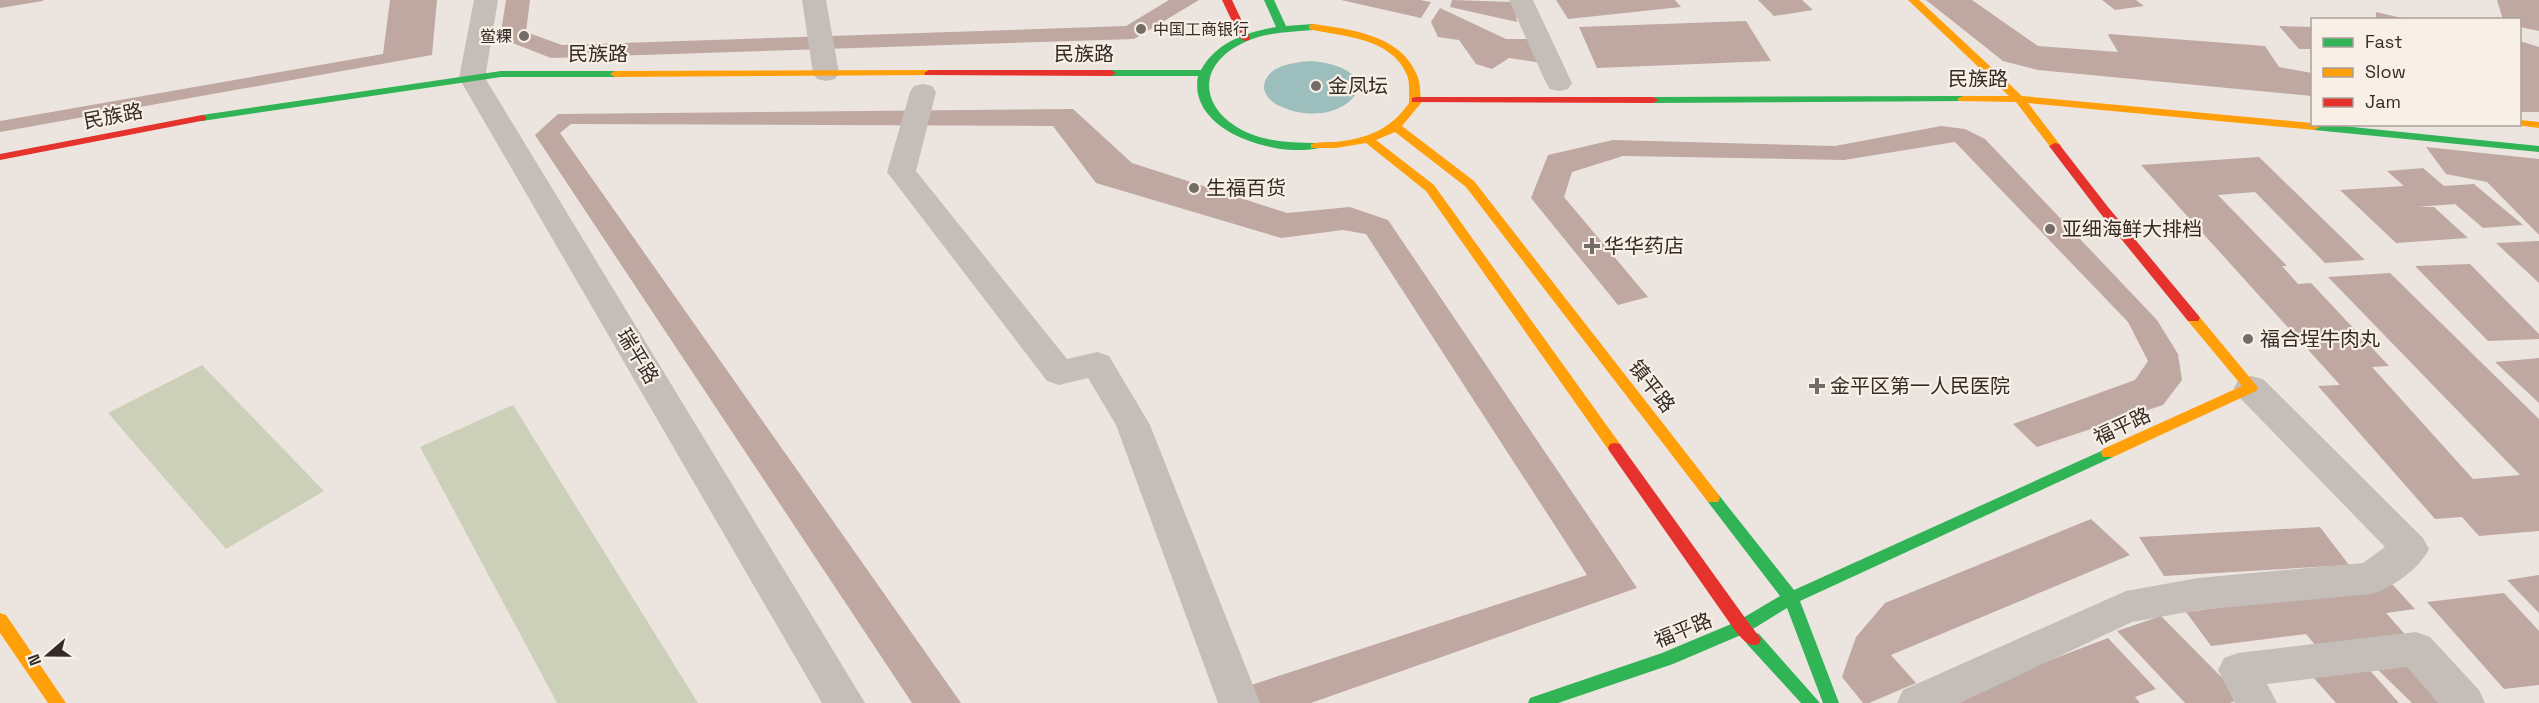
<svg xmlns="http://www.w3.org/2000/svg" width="2539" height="703" font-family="'Space Grotesk','Noto Sans SC',sans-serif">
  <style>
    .green { fill: #cdd0b9 }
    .water { fill: #9cbebc }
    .building { fill: #bfa8a1 }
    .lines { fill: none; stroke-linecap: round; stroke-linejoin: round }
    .street { fill: #c4bdb8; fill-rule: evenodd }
    .fast { fill: #30b455; fill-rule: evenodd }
    .slow { fill: #ff9f0a; fill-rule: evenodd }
    .jam { fill: #e5322d; fill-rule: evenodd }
    .poi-dot { fill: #756c67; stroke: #f8efe6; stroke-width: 2 }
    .labels { text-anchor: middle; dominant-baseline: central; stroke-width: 4.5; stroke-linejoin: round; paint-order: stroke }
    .far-poi-label { font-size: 16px; fill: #352b27; stroke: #f8efe6; text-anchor: start }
    .street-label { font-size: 20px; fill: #352b27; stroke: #f8efe6 }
    .poi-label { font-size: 20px; fill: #352b27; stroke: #f8efe6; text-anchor: start }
  </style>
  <rect width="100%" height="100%" fill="#ece5df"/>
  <path class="green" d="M 202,365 L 324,491 L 226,549 L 108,413 Z
    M 513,405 L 698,703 L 557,703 L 420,447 Z"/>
  <path class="water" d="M 1312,61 C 1400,70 1344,134 1282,107 C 1274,104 1265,97 1264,88 C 1264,65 1296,62 1312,61 Z"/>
  <path class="building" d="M 0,0 L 43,0 L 43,1 L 0,8 Z
    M 390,0 L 437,0 L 432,55 L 0,132 L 0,121 L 383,54 Z
    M 506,0 L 530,0 L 526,32 L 562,45 L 1126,26 L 1169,0 L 1199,0 L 1134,39 L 551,58 L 500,38 Z
    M 1341,0 L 1420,0 L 1431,2 L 1421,18 Z
    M 1452,0 L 1514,2 L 1517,22 L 1450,7 Z
    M 1556,0 L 1675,0 L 1681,7 L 1568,19 Z
    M 1758,0 L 1802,0 L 1813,10 L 1774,16 Z
    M 1926,0 L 1972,0 L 2038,46 L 2118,52 L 2108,35 L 2109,34 L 2265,46 L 2279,67 L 2312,73 L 2312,96 L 2038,70 L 2003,61 Z
    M 2102,0 L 2136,0 L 2144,6 L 2115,10 Z
    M 2497,0 L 2539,0 L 2539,31 L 2520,27 L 2520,20 L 2503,20 Z
    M 1440,8 L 1506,39 L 1530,39 L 1542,63 L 1509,58 L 1492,69 L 1476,64 L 1459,40 L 1438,37 L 1431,22 Z
    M 2376,12 L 2406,19 L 2406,20 L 2376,20 Z
    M 1746,21 L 1771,61 L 1597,68 L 1579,27 Z
    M 2279,26 L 2312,27 L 2312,49 L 2299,49 Z
    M 2520,41 L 2539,47 L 2539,112 L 2520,112 Z
    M 1073,109 L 1132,163 L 1287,213 L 1350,207 L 1388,220 L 1637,588 L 1311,703 L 1252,703 L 1245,687 L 1587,575 L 1366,234 L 1343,230 L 1281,238 L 1096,183 L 1053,126 L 571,124 L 560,133 L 961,703 L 912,703 L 535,135 L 558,114 Z
    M 1941,126 L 1965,129 L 1985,139 L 2157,320 L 2178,354 L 2182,380 L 2163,405 L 2037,447 L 2013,424 L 2135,380 L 2148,361 L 2128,322 L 1955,142 L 1844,160 L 1623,156 L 1572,172 L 1564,197 L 1648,297 L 1618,305 L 1531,198 L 1548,155 L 1613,140 L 1835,146 Z
    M 2426,147 L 2539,159 L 2539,235 L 2487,182 L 2446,174 Z
    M 2259,157 L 2365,260 L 2325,263 L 2255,192 L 2218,195 L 2287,266 L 2282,266 L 2298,284 L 2311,283 L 2389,366 L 2372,367 L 2473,479 L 2520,475 L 2328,277 L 2390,273 L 2539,419 L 2539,531 L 2479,536 L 2462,517 L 2435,519 L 2318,386 L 2340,385 L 2141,165 Z
    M 2423,168 L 2444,186 L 2474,184 L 2523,225 L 2483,228 L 2455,204 L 2417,207 L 2434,207 L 2468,238 L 2396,243 L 2340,190 L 2404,186 L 2387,171 Z
    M 2539,241 L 2539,283 L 2496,243 Z
    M 2470,264 L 2539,334 L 2539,339 L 2488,341 L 2415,266 Z
    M 2539,358 L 2539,403 L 2495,362 Z
    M 2091,519 L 2130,555 L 1891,655 L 1916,683 L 1869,703 L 1863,703 L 1842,677 L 1856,637 L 1885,603 Z
    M 2320,527 L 2349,565 L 2164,576 L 2139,537 Z
    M 2539,575 L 2539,613 L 2507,580 Z
    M 2393,585 L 2415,609 L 2386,613 L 2410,640 L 2321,652 L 2306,634 L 2211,646 L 2186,612 Z
    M 2504,593 L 2539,631 L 2539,685 L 2504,689 L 2427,602 Z
    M 2161,616 L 2242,698 L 2230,703 L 2185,703 L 2117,631 Z
    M 2108,638 L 2156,689 L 2135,697 L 2140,703 L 1937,703 Z
    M 2406,652 L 2460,703 L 2412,703 L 2371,663 Z
    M 2366,666 L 2399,703 L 2336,703 L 2312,676 Z"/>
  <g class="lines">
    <path class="street" d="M 474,0 L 498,0 L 485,78 L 865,703 L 822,703 L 459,78 Z
      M 802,0 L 826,0 L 839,73 L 835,79 L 826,81 L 817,79 L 813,73 Z
      M 1509,0 L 1533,0 L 1572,83 L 1568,89 L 1559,91 L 1550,89 L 1546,83 Z
      M 923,84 L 932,86 L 936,92 L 916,171 L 1067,359 L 1097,352 L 1109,356 L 1150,425 L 1260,703 L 1218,703 L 1116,425 L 1088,378 L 1059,385 L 1047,381 L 887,172 L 910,92 L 914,86 Z
      M 2251,376 L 2263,379 L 2423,538 L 2429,549 C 2419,569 2393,587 2372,594 L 2198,610 L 2132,622 L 1960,703 L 1897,703 L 1903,690 L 2126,591 L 2198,578 L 2363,563 L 2385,547 L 2239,397 L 2234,388 L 2239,379 Z
      M 2416,632 L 2430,637 L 2479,690 L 2485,703 L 2438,703 L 2407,667 L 2267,684 L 2277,703 L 2235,703 L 2218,670 L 2224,658 L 2238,653 Z"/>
    <path class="fast" d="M 1264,0 L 1274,0 L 1286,26 L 1313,24 L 1318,27 L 1313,30 C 1290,32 1266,32 1245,42 C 1192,66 1201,114 1251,134 C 1271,142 1293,143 1315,143 L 1319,144 L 1319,148 C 1278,158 1187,132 1198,76 L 1111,76 L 1106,73 L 1111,70 L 1201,70 C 1216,42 1247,32 1276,27 Z
      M 501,71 L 615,71 L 620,74 L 615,77 L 501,77 L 202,121 L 196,118 L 202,115 Z
      M 1963,96 L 1969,99 L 1967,101 L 1653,103 L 1647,100 L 1653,97 Z
      M 2323,124 L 2539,146 L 2539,152 L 2314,130 L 2308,127 L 2312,124 Z
      M 2108,448 L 2113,449 L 2115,453 L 2113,457 L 1800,601 L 1839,703 L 1823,703 L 1787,608 L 1748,632 L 1673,664 L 1558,703 L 1528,703 L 1530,698 L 1662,653 L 1736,622 L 1780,596 L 1708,502 L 1706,498 L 1708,494 L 1718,494 L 1794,590 Z
      M 1753,632 L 1759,634 L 1820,703 L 1801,703 L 1747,644 L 1745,639 L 1747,634 Z"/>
    <path class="slow" d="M 1908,0 L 1919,0 L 2022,96 L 2312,123 L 2320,127 L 2314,130 L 2028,103 L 2061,146 L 2055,149 L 2051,148 L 2016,102 L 1959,101 L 1957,99 L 1963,96 L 2009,96 Z
      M 1313,24 C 1350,29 1401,35 1417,75 C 1421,84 1420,94 1421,103 L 1402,126 L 1474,181 L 1718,494 L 1720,498 L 1718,502 L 1708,502 L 1466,187 L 1395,132 L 1376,140 L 1434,185 L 1620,444 L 1622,448 L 1620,452 L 1610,452 L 1426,191 L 1366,143 L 1336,148 L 1311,148 L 1311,144 C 1319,142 1327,142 1335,142 C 1367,139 1391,129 1409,103 C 1409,94 1410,83 1407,75 C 1391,37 1343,37 1309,29 L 1309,25 Z
      M 929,70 L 934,73 L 933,75 L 615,77 L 610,74 L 615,71 Z
      M 2520,120 L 2539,122 L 2539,128 L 2516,125 L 2520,124 Z
      M 2193,314 L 2198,315 L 2256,385 L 2258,388 L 2256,391 L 2113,457 L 2103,457 L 2101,453 L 2103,449 L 2242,386 L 2188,321 L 2186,318 Z
      M 0,613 L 6,615 L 66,703 L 48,703 L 0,633 Z"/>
    <path class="jam" d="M 1222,0 L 1232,0 L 1250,38 L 1249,40 L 1245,41 L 1240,38 Z
      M 929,70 L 1111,70 L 1116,73 L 1111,76 L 925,75 L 924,73 Z
      M 1416,97 L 1653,97 L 1659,100 L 1653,103 L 1412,102 L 1412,98 Z
      M 202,115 L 206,116 L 206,120 L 0,160 L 0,154 Z
      M 2055,143 L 2059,144 L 2108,207 L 2198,315 L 2200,318 L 2198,321 L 2188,321 L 2100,213 L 2049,146 Z
      M 1615,443 L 1620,444 L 1748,622 L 1761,639 L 1759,644 C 1748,648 1743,639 1736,632 L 1610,452 L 1608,448 L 1610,444 Z"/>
  </g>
  <g class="poi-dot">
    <circle cx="1141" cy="29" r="6"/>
    <circle cx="524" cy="36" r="6"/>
    <circle cx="1316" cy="86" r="6"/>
    <circle cx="1194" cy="188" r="6"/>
    <circle cx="2050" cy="229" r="6"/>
    <path d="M1589 237h6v6h6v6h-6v6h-6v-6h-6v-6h6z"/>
    <circle cx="2248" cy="339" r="6"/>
    <path d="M1814 377h6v6h6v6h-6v6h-6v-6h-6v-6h6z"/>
  </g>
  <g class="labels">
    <g class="far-poi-label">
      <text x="1153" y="29">中国工商银行</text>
      <text x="512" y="36" text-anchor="end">鲎粿</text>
    </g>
    <g class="street-label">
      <text x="598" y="54">民族路</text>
      <text x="1084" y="54">民族路</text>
      <text x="1978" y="79">民族路</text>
      <text transform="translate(113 116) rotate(-11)">民族路</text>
      <text transform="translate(638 356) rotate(59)">瑞平路</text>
      <text transform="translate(1652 386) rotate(52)">镇平路</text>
      <text transform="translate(2122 426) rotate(-25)">福平路</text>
      <text transform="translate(1683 630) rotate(-22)">福平路</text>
    </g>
    <g class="poi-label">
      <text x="1328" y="86">金凤坛</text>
      <text x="1206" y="188">生福百货</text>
      <text x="2062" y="229">亚细海鲜大排档</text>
      <text x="1604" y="246">华华药店</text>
      <text x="2260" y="339">福合埕牛肉丸</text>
      <text x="1830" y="386">金平区第一人民医院</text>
    </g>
  </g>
  <rect x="2311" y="18" width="210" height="108" fill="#f8efe6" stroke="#aaa19a" stroke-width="1.5"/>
  <rect x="2323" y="38" width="30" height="9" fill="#30b455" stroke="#aaa19a" stroke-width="1.5"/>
  <text x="2365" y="48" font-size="18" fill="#352b27">Fast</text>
  <rect x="2323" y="68" width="30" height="9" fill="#ff9f0a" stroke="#aaa19a" stroke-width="1.5"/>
  <text x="2365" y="78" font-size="18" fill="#352b27">Slow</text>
  <rect x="2323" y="98" width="30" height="9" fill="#e5322d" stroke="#aaa19a" stroke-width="1.5"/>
  <text x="2365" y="108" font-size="18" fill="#352b27">Jam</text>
  <g transform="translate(48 655) rotate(250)" stroke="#f8efe6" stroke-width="4.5" paint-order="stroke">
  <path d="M0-4.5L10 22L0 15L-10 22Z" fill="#352b27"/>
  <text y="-9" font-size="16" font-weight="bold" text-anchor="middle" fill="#352b27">N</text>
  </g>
</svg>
